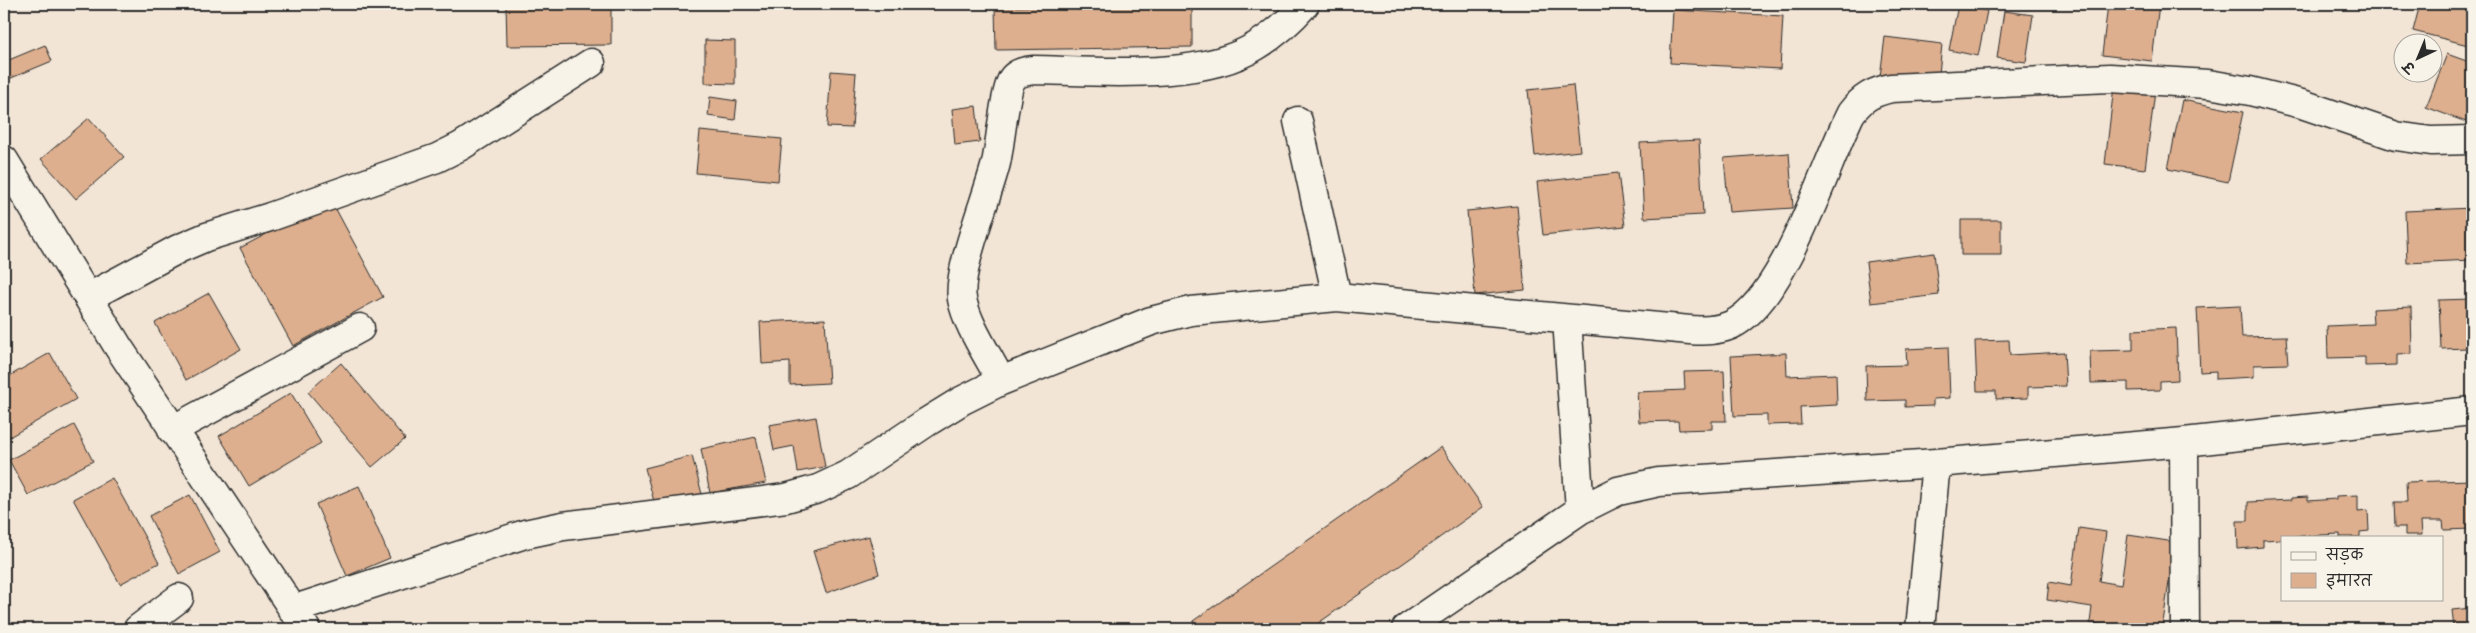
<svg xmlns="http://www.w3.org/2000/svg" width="2476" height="633" font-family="'Balsamiq Sans','Playpen Sans Deva',sans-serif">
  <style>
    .building { fill: #ddaf8e; stroke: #2b2b2b }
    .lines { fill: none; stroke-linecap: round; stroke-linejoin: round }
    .minor-casing { stroke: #2b2b2b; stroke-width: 31 }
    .minor { stroke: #f7f3e8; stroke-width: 28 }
  </style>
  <rect width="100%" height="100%" fill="#f2e5d6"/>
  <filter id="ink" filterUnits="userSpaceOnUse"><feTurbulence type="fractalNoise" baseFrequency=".02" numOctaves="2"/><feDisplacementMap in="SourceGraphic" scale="10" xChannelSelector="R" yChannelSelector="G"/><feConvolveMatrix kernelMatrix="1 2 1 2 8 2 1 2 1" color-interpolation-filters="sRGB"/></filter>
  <g filter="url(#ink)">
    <path class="building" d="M 506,4 L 611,4 L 611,45 L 507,46 Z
      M 1192,4 L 1192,47 L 996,50 L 995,7 Z
      M 2108,4 L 2159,4 L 2152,61 L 2102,55 Z
      M 2420,4 L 2472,4 L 2472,46 L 2413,31 Z
      M 1958,5 L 1987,11 L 1978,56 L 1949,50 Z
      M 1673,10 L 1783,16 L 1780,69 L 1670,63 Z
      M 2004,11 L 2033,15 L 2026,62 L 1997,58 Z
      M 1885,37 L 1942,44 L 1938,84 L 1880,77 Z
      M 705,40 L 735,41 L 735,84 L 705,83 Z
      M 45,45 L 52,61 L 4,81 L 4,62 Z
      M 2447,54 L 2472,63 L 2472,106 L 2466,122 L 2426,107 Z
      M 831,71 L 856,73 L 852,128 L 827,127 Z
      M 1573,85 L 1580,151 L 1535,156 L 1528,90 Z
      M 2114,86 L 2155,92 L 2145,169 L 2105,164 Z
      M 710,97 L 737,101 L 735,120 L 708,116 Z
      M 2182,100 L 2243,112 L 2228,182 L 2168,169 Z
      M 976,106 L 980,142 L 955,145 L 952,109 Z
      M 89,118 L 124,157 L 76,199 L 41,159 Z
      M 700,131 L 782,139 L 778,181 L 696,173 Z
      M 1699,140 L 1703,215 L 1644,218 L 1640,143 Z
      M 1789,153 L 1793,208 L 1729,212 L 1724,158 Z
      M 1618,173 L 1625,226 L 1543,235 L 1537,182 Z
      M 331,200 L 383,297 L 293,346 L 240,248 Z
      M 1517,206 L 1525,290 L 1475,295 L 1467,211 Z
      M 2472,208 L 2472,260 L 2407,263 L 2405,211 Z
      M 1961,220 L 2001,220 L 2001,255 L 1961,255 Z
      M 1934,253 L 1939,295 L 1871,303 L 1866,262 Z
      M 209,293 L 241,349 L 186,380 L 155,323 Z
      M 2472,299 L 2472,359 L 2467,359 L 2467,348 L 2441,349 L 2439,300 Z
      M 2240,306 L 2242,337 L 2286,336 L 2288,364 L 2254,365 L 2254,377 L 2216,379 L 2216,371 L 2200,372 L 2197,308 Z
      M 2411,307 L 2412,354 L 2397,355 L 2397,365 L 2365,366 L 2365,357 L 2328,358 L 2327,326 L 2373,324 L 2372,309 Z
      M 825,319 L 829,383 L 790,385 L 790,362 L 762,364 L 760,322 Z
      M 2176,328 L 2178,380 L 2160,381 L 2160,390 L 2128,391 L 2128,382 L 2091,383 L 2090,351 L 2133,350 L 2133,330 Z
      M 2009,340 L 2010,355 L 2064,352 L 2066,386 L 2028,387 L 2028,398 L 1996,399 L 1996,391 L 1977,391 L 1975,341 Z
      M 1948,347 L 1950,398 L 1933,399 L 1933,406 L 1905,407 L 1905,400 L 1867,401 L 1866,366 L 1907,365 L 1906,349 Z
      M 50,353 L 76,399 L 4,440 L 4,379 Z
      M 1786,353 L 1787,376 L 1836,374 L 1837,405 L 1800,407 L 1801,424 L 1767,425 L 1767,415 L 1734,416 L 1731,356 Z
      M 341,363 L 405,439 L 372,467 L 308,392 Z
      M 1724,371 L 1726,421 L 1712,421 L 1712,429 L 1679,430 L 1678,421 L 1639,422 L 1637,392 L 1685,390 L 1684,372 Z
      M 291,393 L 321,443 L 249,486 L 219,436 Z
      M 816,417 L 825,467 L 798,472 L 794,446 L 774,450 L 769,425 Z
      M 74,425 L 93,461 L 28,495 L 9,460 Z
      M 756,437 L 766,483 L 710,493 L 701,449 Z
      M 1441,447 L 1483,507 L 1310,629 L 1198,629 L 1193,621 Z
      M 692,456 L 703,498 L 656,509 L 645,468 Z
      M 112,478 L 159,563 L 120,584 L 73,499 Z
      M 2472,480 L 2472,529 L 2444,530 L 2443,521 L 2421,521 L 2422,535 L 2405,535 L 2405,527 L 2395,527 L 2394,502 L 2407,502 L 2406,482 Z
      M 359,486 L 390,558 L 347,576 L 316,504 Z
      M 190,495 L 220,552 L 179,574 L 149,516 Z
      M 2358,495 L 2358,511 L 2368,510 L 2369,531 L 2360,532 L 2360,537 L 2340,537 L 2340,534 L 2282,537 L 2282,539 L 2263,540 L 2263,547 L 2238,549 L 2237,521 L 2248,521 L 2248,502 L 2291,500 L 2291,498 L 2308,497 L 2308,501 L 2336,499 L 2336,496 Z
      M 2079,528 L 2106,532 L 2099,581 L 2121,585 L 2128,535 L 2175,542 L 2162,629 L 2111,629 L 2111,625 L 2090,623 L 2092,607 L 2047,600 L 2049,582 L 2071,586 Z
      M 869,536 L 879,574 L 826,593 L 813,551 Z
      M 2472,608 L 2472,629 L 2454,629 L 2452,610 Z"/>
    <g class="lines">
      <defs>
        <path id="minor" d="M 4,160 L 119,348 L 306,629
          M 89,297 L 178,249 L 206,237 L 270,217 L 437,158 L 461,146 L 591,63
          M 1337,297 L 1690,330 C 1704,331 1717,331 1731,325 C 1785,299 1824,167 1851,113 C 1863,97 1873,92 1891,88 L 2110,78 L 2208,84 L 2250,91 L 2302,104 L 2396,136 L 2431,141 L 2472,140
          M 1567,319 L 1580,510
          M 1001,381 C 989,357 967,325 962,299 C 957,270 988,196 996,163 C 1000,147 1005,87 1013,78 C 1018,72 1026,71 1033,70 C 1097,71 1201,81 1256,46 C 1274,35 1291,20 1305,4
          M 172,430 L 360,328
          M 292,610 L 525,534 L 563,526 L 786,498 L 818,489 L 848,475 L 927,422 L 961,401 L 1001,381 L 1151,321 L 1191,311 L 1337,297 L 1298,121
          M 138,629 L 179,598
          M 1406,629 L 1580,510 L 1618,491 L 1659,482 L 1936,463 L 2184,442
          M 1920,629 L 1936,463
          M 2185,629 L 2184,442 L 2472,411"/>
      </defs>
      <use href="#minor" class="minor-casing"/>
      <use href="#minor" class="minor"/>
    </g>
  </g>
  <rect width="2476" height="633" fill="none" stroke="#f7f3e8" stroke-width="20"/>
  <rect x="10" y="10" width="2456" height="613" fill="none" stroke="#2b2b2b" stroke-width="2" filter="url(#ink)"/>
  <rect x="2281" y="536" width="162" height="65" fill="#f7f3e8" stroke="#a5a39c"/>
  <rect x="2291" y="552" width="25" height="8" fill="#f7f3e8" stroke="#a5a39c"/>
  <text x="2326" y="560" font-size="15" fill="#2b2b2b">सड़क</text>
  <rect x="2291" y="573" width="25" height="15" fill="#ddaf8e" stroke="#a5a39c"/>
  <text x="2326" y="586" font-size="15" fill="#2b2b2b">इमारत</text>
  <g transform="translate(2418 58) rotate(224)"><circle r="24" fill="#f7f3e8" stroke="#a5a39c"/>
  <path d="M0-4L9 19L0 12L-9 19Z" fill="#2b2b2b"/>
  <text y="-8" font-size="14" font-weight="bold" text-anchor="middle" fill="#2b2b2b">उ</text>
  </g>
</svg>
